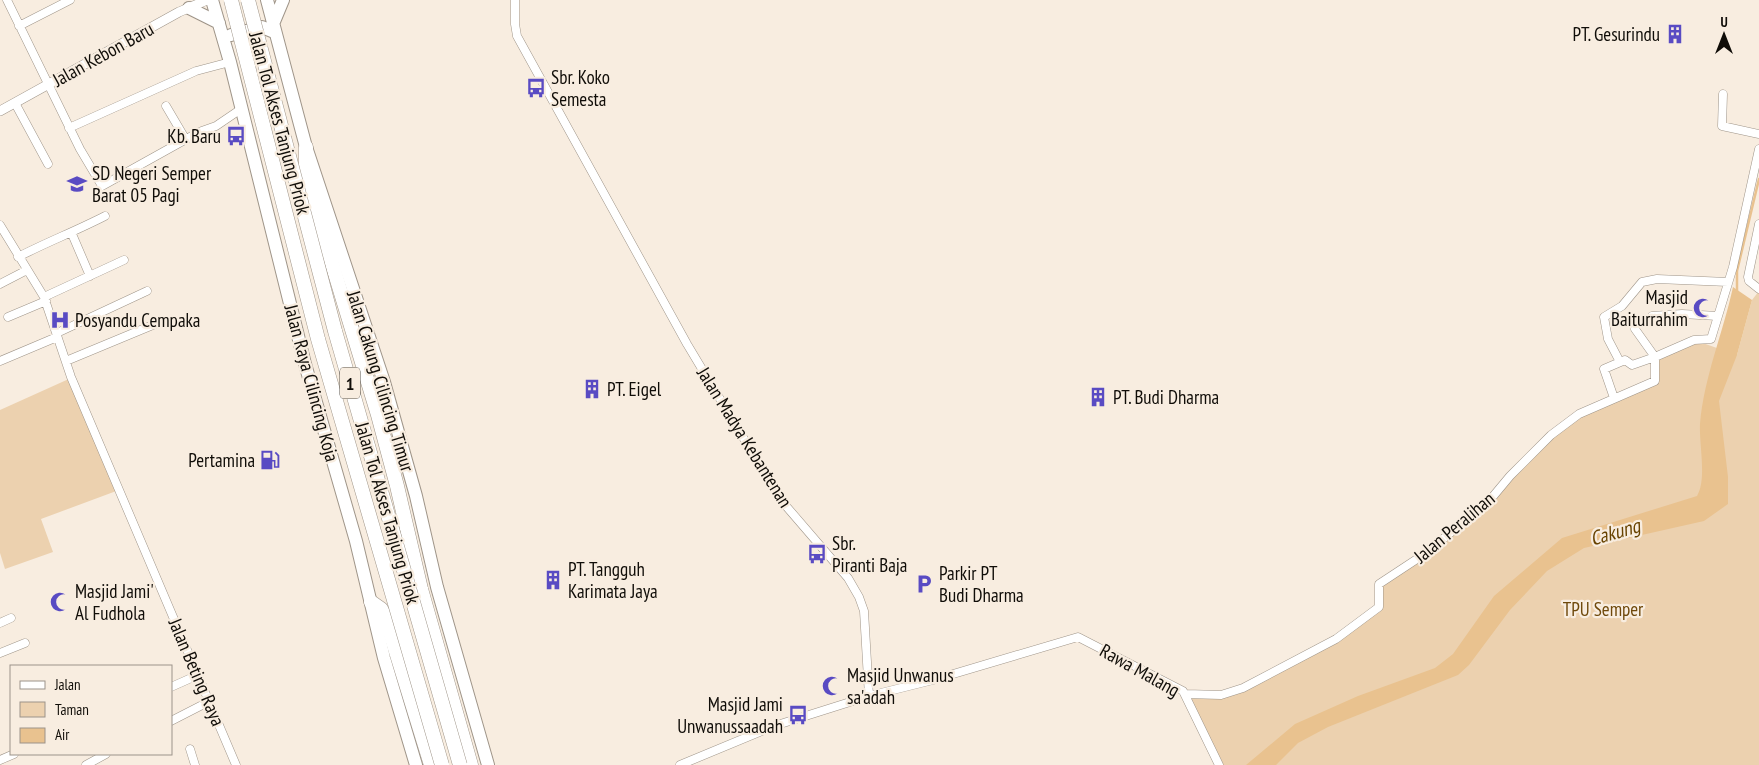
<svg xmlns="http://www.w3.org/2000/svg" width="1759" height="765" font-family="'PT Sans Narrow',sans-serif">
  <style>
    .green { fill: #ecd1af }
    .water { fill: #e9c28f }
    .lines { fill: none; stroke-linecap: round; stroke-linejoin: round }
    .stream { stroke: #e9c28f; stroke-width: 2.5 }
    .minor-casing { stroke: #9f9589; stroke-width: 9 }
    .tertiary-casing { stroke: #9f9589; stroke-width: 10 }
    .trunk-casing { stroke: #9f9589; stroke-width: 14 }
    .motorway-casing { stroke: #9f9589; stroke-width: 15 }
    .minor { stroke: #fff; stroke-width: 8 }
    .tertiary { stroke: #fff; stroke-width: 9 }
    .trunk { stroke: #fff; stroke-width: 12 }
    .motorway { stroke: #fff; stroke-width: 14 }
    .motorway-bridge-casing { stroke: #9f9589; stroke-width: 15; stroke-linecap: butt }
    .motorway-bridge { stroke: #fff; stroke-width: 14 }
    .labels { text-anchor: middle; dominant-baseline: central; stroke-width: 4.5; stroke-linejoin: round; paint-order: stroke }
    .shield { fill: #f8ede0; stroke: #565049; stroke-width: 1 }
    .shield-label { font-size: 18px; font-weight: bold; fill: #100d08 }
    .poi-label { font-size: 19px; fill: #100d08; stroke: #f8ede0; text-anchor: start }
    .street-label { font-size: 19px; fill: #100d08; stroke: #f8ede0 }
    .park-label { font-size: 19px; fill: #6f490b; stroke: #f8ede0 }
    .water-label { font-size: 20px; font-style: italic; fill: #684301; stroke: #f8ede0 }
  </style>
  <rect width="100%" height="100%" fill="#f8ede0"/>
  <path class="green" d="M 1759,291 L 1759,765 L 1219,765 L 1186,694 L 1221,695 L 1336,639 L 1379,607 L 1379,584 L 1490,500 L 1510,476 L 1579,414 L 1655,381 L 1655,357 L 1694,340 L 1737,355 L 1752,300 Z
    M 71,378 L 119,490 L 41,519 L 53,552 L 5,569 L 0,553 L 0,410 Z"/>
  <path class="water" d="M 1733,287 L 1752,300 L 1737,355 L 1719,401 L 1728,477 L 1728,504 L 1704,521 L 1584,548 L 1547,571 L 1510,610 L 1469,665 L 1458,675 L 1328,727 L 1298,743 L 1276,765 L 1246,765 L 1295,724 L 1358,696 L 1435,668 L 1453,654 L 1494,596 L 1562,538 L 1697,496 C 1707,479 1699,445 1700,424 C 1704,377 1723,333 1733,287 Z"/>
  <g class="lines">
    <path class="stream" d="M 1737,293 L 1737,271 L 1759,179"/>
    <defs>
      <path id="minor" d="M 7,0 L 80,149 L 102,186 L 199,132 L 216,126 L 241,109
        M 515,0 L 515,24 L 517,36 L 687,344 L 759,464 L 786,506 L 848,578 L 859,597 L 864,611 L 869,696 L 774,726 L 680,765
        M 19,26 L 70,0
        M 1723,94 L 1722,126 L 1759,134
        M 15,103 L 48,164
        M 166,106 L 186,140
        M 69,128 L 196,71 L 230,62
        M 1759,224 L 1748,277 L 1749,281 L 1759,289
        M 0,225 L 44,297 L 71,377 L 236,765
        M 72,234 L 90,276
        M 18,257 C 47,242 76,231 105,216
        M 0,284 L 27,270
        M 44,297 L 124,260
        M 1652,316 L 1682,314 L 1718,316
        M 8,317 L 46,301
        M 57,333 L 147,291
        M 0,361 L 57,337
        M 66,361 L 160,322
        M 1620,362 L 1608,339 L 1604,317 L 1622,306 L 1642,282 L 1657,279 L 1728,282
        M 1614,398 L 1604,369 L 1625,360 L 1632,365 L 1655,357 L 1635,329
        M 0,623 L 11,618
        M 0,653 L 25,643
        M 171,687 L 198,675
        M 1186,694 L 1221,695 L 1243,688 L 1336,639 L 1379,607 L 1379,584 L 1426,553 L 1490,500 L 1510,476 L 1551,435 L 1579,414 L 1655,381 L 1655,357 L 1694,340 L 1711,339 L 1733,267 L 1759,149
        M 869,696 L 933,680 L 1078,637 L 1183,691 L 1219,765
        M 171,721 L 210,701
        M 190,749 L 195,765
        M 0,760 L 14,754
        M 86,765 L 106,754"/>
      <path id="tertiary" d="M 0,111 L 179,12 L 207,0"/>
      <path id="trunk" d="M 212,0 L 230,62 L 305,364 L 356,541 L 384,658 L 416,765
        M 267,0 L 306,147 L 384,382 L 416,496 L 437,587 L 488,765
        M 189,8 L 219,23
        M 273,24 L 283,0
        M 231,35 L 262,27 L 274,32"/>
      <path id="motorway" d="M 306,147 L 306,169 L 320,224 L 378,415 L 397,486 L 421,589 L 471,765
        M 371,602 L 381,609 L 385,616 L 431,765"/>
    </defs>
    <use href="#minor" class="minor-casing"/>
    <use href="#tertiary" class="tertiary-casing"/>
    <use href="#trunk" class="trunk-casing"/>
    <use href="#motorway" class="motorway-casing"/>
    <use href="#minor" class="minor"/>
    <use href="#tertiary" class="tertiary"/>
    <use href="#trunk" class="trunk"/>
    <use href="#motorway" class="motorway"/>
    <defs>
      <path id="motorway-bridge" d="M 231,0 L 318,339 L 442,765
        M 248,0 L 335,331 L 460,765"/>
    </defs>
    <use href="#motorway-bridge" class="motorway-bridge-casing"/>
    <use href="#motorway-bridge" class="motorway-bridge"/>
  </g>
  <defs>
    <symbol id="building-bare" viewBox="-9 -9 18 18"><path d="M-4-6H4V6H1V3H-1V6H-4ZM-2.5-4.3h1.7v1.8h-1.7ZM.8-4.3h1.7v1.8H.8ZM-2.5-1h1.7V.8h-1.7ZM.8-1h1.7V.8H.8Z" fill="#594bc3" stroke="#f8ede0" stroke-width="2.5" paint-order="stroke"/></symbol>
    <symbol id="bus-bare" viewBox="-9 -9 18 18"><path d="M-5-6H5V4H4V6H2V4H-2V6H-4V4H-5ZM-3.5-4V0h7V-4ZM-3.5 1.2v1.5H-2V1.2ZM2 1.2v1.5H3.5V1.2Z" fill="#594bc3" stroke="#f8ede0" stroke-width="2.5" paint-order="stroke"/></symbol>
    <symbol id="school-bare" viewBox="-9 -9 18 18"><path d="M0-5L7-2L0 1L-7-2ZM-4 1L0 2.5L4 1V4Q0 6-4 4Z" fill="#594bc3" stroke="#f8ede0" stroke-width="2.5" paint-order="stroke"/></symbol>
    <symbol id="mosque-bare" viewBox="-9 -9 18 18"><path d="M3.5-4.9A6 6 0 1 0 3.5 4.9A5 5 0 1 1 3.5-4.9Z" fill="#594bc3" stroke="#f8ede0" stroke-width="2.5" paint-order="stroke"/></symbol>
    <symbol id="hospital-bare" viewBox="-9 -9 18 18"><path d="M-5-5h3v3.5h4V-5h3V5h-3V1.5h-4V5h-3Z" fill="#594bc3" stroke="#f8ede0" stroke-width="2.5" paint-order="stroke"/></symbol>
    <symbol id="fuel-bare" viewBox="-9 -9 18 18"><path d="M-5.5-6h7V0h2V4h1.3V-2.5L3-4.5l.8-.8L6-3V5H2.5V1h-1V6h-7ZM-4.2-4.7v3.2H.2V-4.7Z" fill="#594bc3" stroke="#f8ede0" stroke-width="2.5" paint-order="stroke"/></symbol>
    <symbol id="parking-bare" viewBox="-9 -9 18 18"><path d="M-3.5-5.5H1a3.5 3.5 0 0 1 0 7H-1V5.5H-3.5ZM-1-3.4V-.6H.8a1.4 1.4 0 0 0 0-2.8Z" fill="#594bc3" stroke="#f8ede0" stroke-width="2.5" paint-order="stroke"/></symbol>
  </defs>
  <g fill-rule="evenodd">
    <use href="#building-bare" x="1661" y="20" width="28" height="28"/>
    <use href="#bus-bare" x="522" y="74" width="28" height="28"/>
    <use href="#bus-bare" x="222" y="122" width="28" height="28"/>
    <use href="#school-bare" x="63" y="170" width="28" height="28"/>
    <use href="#mosque-bare" x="1689" y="294" width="28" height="28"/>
    <use href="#hospital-bare" x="46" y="306" width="28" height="28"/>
    <use href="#building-bare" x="578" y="375" width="28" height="28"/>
    <use href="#building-bare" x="1084" y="383" width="28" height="28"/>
    <use href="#fuel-bare" x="256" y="446" width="28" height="28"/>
    <use href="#bus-bare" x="803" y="540" width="28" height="28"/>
    <use href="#building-bare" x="539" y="566" width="28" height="28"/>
    <use href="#parking-bare" x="910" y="570" width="28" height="28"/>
    <use href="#mosque-bare" x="46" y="588" width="28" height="28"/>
    <use href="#mosque-bare" x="818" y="672" width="28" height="28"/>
    <use href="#bus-bare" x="784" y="701" width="28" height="28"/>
  </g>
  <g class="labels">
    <rect class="shield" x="340" y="367.5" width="20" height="31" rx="4"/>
    <g class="shield-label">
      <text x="350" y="383">1</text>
    </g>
    <g class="poi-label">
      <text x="1660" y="34" text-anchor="end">PT. Gesurindu</text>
      <text x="551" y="77">Sbr. Koko<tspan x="551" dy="22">Semesta</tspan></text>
      <text x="221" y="136" text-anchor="end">Kb. Baru</text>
      <text x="92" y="173">SD Negeri Semper<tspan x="92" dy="22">Barat 05 Pagi</tspan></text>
      <text x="1688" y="297" text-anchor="end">Masjid<tspan x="1688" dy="22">Baiturrahim</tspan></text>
      <text x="75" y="320">Posyandu Cempaka</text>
      <text x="607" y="389">PT. Eigel</text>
      <text x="1113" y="397">PT. Budi Dharma</text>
      <text x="255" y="460" text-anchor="end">Pertamina</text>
      <text x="832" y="543">Sbr.<tspan x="832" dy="22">Piranti Baja</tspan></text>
      <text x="568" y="569">PT. Tangguh<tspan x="568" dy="22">Karimata Jaya</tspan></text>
      <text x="939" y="573">Parkir PT<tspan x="939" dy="22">Budi Dharma</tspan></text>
      <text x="75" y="591">Masjid Jami'<tspan x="75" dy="22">Al Fudhola</tspan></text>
      <text x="847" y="675">Masjid Unwanus<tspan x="847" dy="22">sa'adah</tspan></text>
      <text x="783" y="704" text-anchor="end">Masjid Jami<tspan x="783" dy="22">Unwanussaadah</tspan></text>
    </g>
    <g class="street-label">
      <text transform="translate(103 54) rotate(-29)">Jalan Kebon Baru</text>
      <text transform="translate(280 123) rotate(75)">Jalan Tol Akses Tanjung Priok</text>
      <text transform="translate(381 381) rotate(73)">Jalan Cakung Cilincing Timur</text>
      <text transform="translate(312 383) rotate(75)">Jalan Raya Cilincing Koja</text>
      <text transform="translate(745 437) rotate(58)">Jalan Madya Kebantenan</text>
      <text transform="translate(388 513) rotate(74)">Jalan Tol Akses Tanjung Priok</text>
      <text transform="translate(1454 527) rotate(-40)">Jalan Peralihan</text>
      <text transform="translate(1140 670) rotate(29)">Rawa Malang</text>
      <text transform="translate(197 672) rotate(67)">Jalan Beting Raya</text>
    </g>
    <g class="park-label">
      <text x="1603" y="609">TPU Semper</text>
    </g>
    <g class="water-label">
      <text transform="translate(1615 532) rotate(-16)">Cakung</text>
    </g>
  </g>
  <rect x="10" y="665" width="162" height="90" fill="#f8ede0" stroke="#9b938a"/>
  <rect x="20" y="681" width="25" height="8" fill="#ffffff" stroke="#9b938a"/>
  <text x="55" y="690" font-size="15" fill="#100d08">Jalan</text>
  <rect x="20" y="702" width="25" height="15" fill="#ecd1af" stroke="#9b938a"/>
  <text x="55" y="715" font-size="15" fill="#100d08">Taman</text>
  <rect x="20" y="728" width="25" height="15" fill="#e9c28f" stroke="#9b938a"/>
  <text x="55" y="740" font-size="15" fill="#100d08">Air</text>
  <g transform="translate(1724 35)" stroke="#f8ede0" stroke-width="4" paint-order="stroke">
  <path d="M0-4L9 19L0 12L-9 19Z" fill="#100d08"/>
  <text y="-8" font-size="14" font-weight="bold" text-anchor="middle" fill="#100d08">U</text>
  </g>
</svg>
